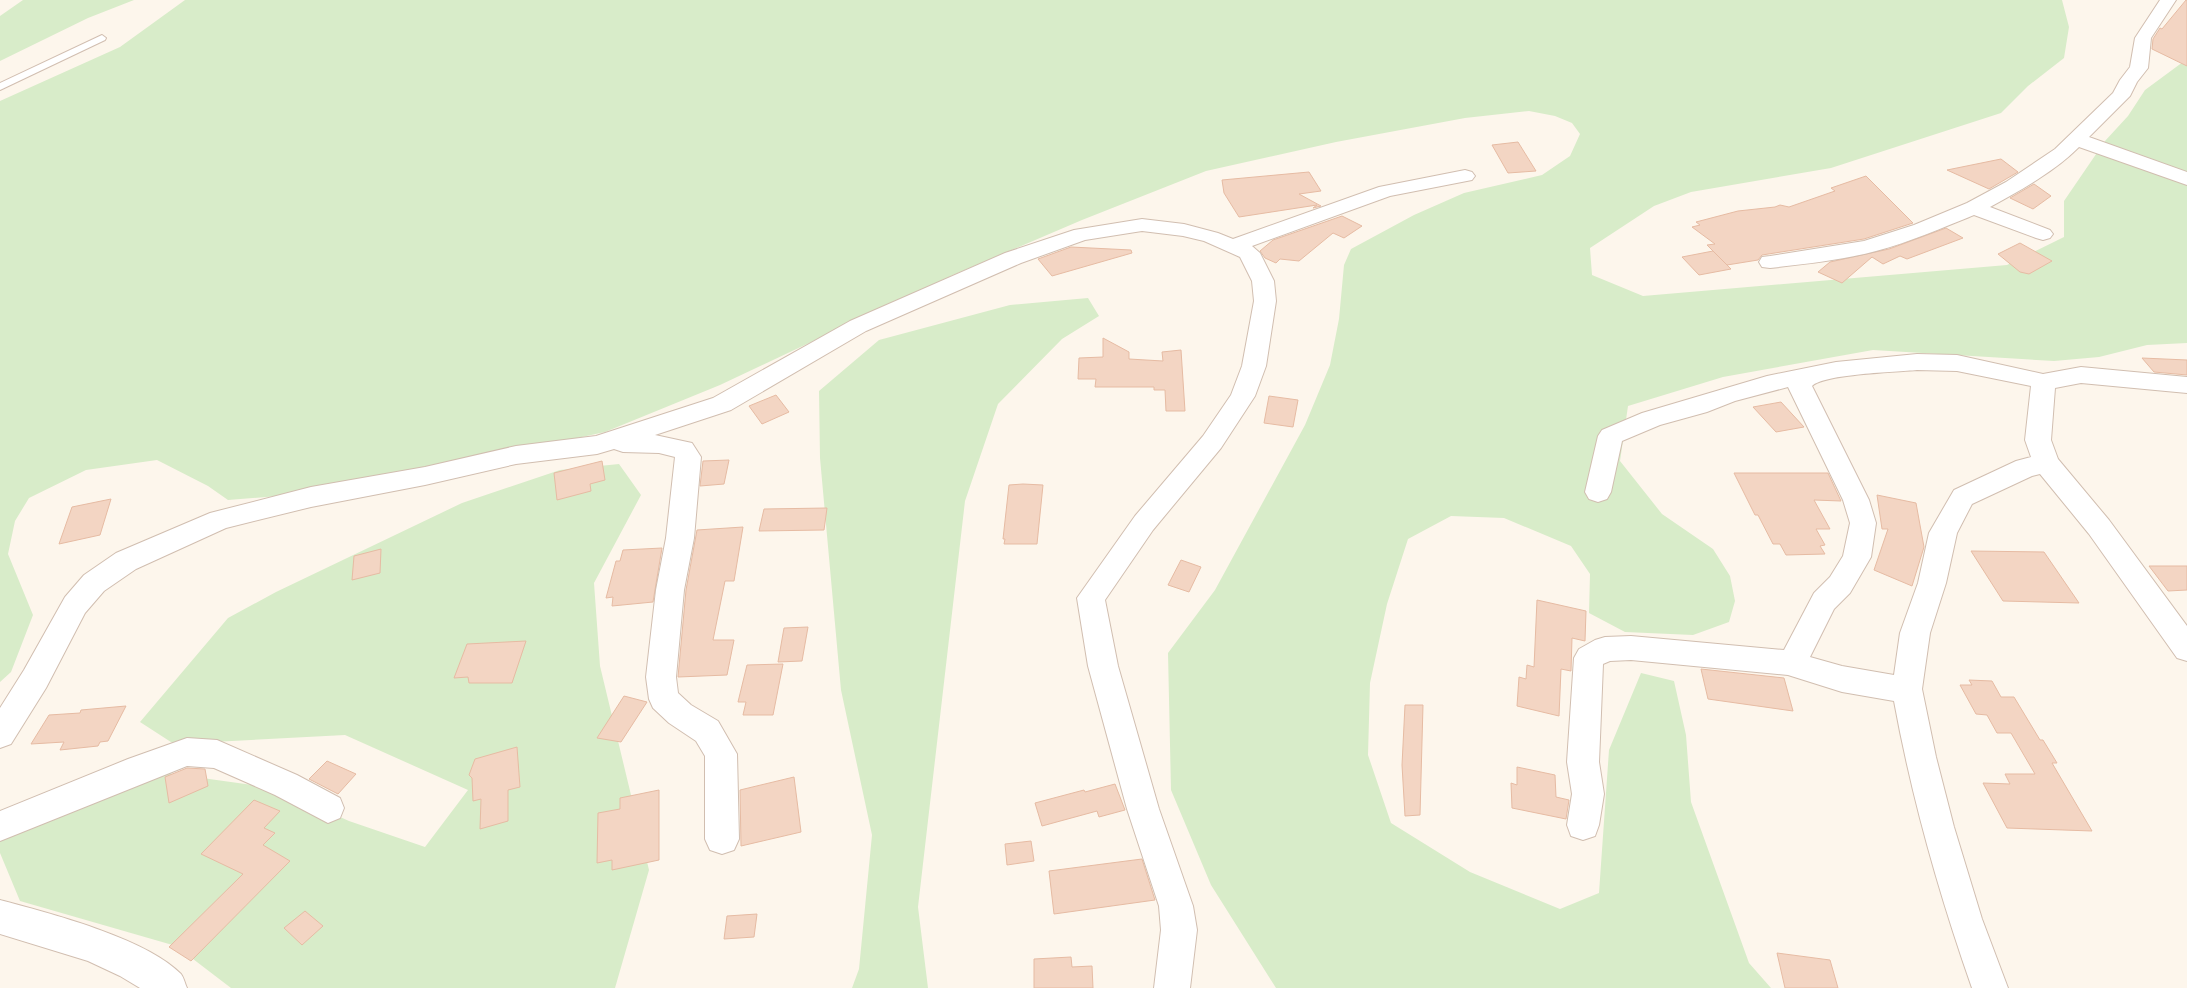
<svg xmlns="http://www.w3.org/2000/svg" width="2187" height="988" font-family="Barlow,sans-serif">
  <style>
    .green { fill: #d8ecc9 }
    .building { fill: #f3d5c3; stroke: #e6bba3 }
    .lines { fill: none; stroke-linecap: round; stroke-linejoin: round }
    .lane-casing { stroke: #d1beb0; stroke-width: 2 }
    .street-casing { stroke: #d1beb0; stroke-width: 2 }
    .lane { fill: #fff; fill-rule: evenodd }
    .street { fill: #fff; fill-rule: evenodd }
  </style>
  <rect width="100%" height="100%" fill="#fdf6ec"/>
  <path class="green" d="M 23,0 L 134,0 L 88,18 L 0,61 L 0,16 Z
    M 185,0 L 2062,0 L 2069,27 L 2064,58 L 2028,86 L 2001,113 L 1831,168 L 1691,192 L 1654,206 L 1590,248 L 1592,275 L 1643,296 L 2007,265 L 2064,237 L 2064,201 L 2105,141 L 2128,116 L 2145,90 L 2187,59 L 2187,343 L 2147,345 L 2099,357 L 2054,361 L 1873,350 L 1723,377 L 1628,406 L 1620,461 L 1662,514 L 1713,549 L 1730,576 L 1735,601 L 1729,622 L 1693,635 L 1625,632 L 1589,613 L 1590,574 L 1571,546 L 1504,518 L 1451,516 L 1408,539 L 1387,604 L 1370,683 L 1368,755 L 1391,823 L 1470,872 L 1560,909 L 1599,893 L 1609,750 L 1641,673 L 1674,681 L 1686,735 L 1691,802 L 1749,963 L 1771,988 L 1276,988 L 1211,885 L 1171,790 L 1168,653 L 1215,590 L 1305,425 L 1330,365 L 1339,319 L 1344,265 L 1351,249 L 1414,215 L 1464,193 L 1542,175 L 1570,156 L 1580,134 L 1572,123 L 1555,116 L 1529,111 L 1465,118 L 1336,142 L 1206,171 L 1082,220 L 953,275 L 720,385 L 605,432 L 327,492 L 228,500 L 208,486 L 157,460 L 86,470 L 29,498 L 15,521 L 8,554 L 33,615 L 11,672 L 0,682 L 0,101 L 120,47 Z
    M 1088,298 L 1099,316 L 1062,339 L 998,404 L 965,501 L 918,907 L 928,988 L 852,988 L 859,969 L 872,835 L 841,690 L 820,458 L 819,391 L 879,340 L 1010,305 Z
    M 619,464 L 641,495 L 594,583 L 600,666 L 649,870 L 615,988 L 231,988 L 176,946 L 20,901 L 0,853 L 0,839 L 159,772 L 275,788 L 349,821 L 425,847 L 468,790 L 345,735 L 174,744 L 140,722 L 228,618 L 276,592 L 462,503 L 560,470 Z"/>
  <path class="building" d="M 2186,0 L 2187,0 L 2187,66 L 2152,49 L 2153,39 L 2160,28 L 2162,29 Z
    M 1518,142 L 1536,171 L 1508,173 L 1492,145 Z
    M 2001,159 L 2018,172 L 1989,189 L 1947,170 Z
    M 1309,172 L 1321,191 L 1299,194 L 1321,206 L 1313,208 L 1317,205 L 1239,217 L 1224,193 L 1222,180 Z
    M 1866,176 L 1913,223 L 1864,239 L 1762,255 L 1758,260 L 1727,265 L 1707,245 L 1715,244 L 1692,227 L 1700,225 L 1696,222 L 1738,211 L 1775,207 L 1780,205 L 1789,207 L 1835,191 L 1831,188 Z
    M 2034,184 L 2051,196 L 2033,209 L 2010,198 Z
    M 1342,216 L 1362,226 L 1344,238 L 1333,233 L 1299,261 L 1280,259 L 1276,263 L 1265,258 L 1260,251 L 1273,240 Z
    M 1946,228 L 1963,238 L 1907,259 L 1900,256 L 1883,264 L 1872,257 L 1842,283 L 1818,272 L 1830,262 L 1889,249 Z
    M 2020,243 L 2052,261 L 2029,274 L 2020,272 L 1998,254 Z
    M 1071,247 L 1131,250 L 1132,253 L 1052,276 L 1038,259 Z
    M 1713,251 L 1731,269 L 1699,275 L 1682,257 Z
    M 1103,338 L 1129,352 L 1129,359 L 1163,361 L 1162,352 L 1181,350 L 1185,411 L 1166,411 L 1165,390 L 1154,390 L 1154,387 L 1095,387 L 1096,379 L 1078,379 L 1079,358 L 1103,357 Z
    M 2142,358 L 2187,360 L 2187,375 L 2154,372 Z
    M 776,395 L 789,412 L 762,424 L 749,406 Z
    M 1269,396 L 1298,400 L 1293,427 L 1264,423 Z
    M 1781,402 L 1804,427 L 1776,432 L 1753,407 Z
    M 729,460 L 724,484 L 700,486 L 703,461 Z
    M 602,461 L 605,480 L 590,484 L 591,491 L 557,500 L 554,473 Z
    M 1734,473 L 1828,473 L 1841,501 L 1814,500 L 1830,529 L 1816,529 L 1825,545 L 1820,546 L 1825,554 L 1786,555 L 1780,544 L 1773,544 L 1758,515 L 1755,515 Z
    M 1023,484 L 1043,485 L 1037,544 L 1004,544 L 1005,539 L 1003,539 L 1009,485 Z
    M 1877,495 L 1916,503 L 1924,547 L 1912,586 L 1874,570 L 1888,529 L 1882,529 Z
    M 111,499 L 100,535 L 59,544 L 72,507 Z
    M 827,508 L 824,530 L 759,531 L 764,509 Z
    M 743,527 L 734,581 L 725,581 L 713,640 L 734,640 L 727,675 L 678,677 L 686,590 L 697,530 Z
    M 662,548 L 653,602 L 612,606 L 613,597 L 606,598 L 616,561 L 620,561 L 623,550 Z
    M 381,549 L 380,573 L 352,580 L 354,556 Z
    M 1971,551 L 2044,552 L 2079,603 L 2003,601 Z
    M 1181,560 L 1201,567 L 1189,592 L 1168,585 Z
    M 2149,566 L 2187,566 L 2187,590 L 2168,591 Z
    M 1537,600 L 1586,611 L 1585,641 L 1572,638 L 1571,671 L 1561,669 L 1559,716 L 1517,706 L 1519,677 L 1526,679 L 1527,665 L 1534,667 Z
    M 808,627 L 802,661 L 778,662 L 784,628 Z
    M 526,641 L 512,683 L 469,683 L 468,677 L 454,678 L 467,644 Z
    M 783,664 L 773,715 L 743,715 L 746,702 L 738,702 L 747,665 Z
    M 1701,669 L 1784,678 L 1793,711 L 1708,699 Z
    M 1969,680 L 1992,681 L 2001,697 L 2014,697 L 2040,740 L 2043,740 L 2057,763 L 2052,763 L 2092,831 L 2007,828 L 1983,783 L 2010,784 L 2005,774 L 2035,774 L 2011,733 L 1997,733 L 1987,715 L 1976,714 L 1960,685 L 1972,685 Z
    M 624,696 L 647,702 L 621,742 L 597,738 Z
    M 1405,705 L 1423,705 L 1420,815 L 1405,816 L 1402,765 Z
    M 126,706 L 108,741 L 100,742 L 98,746 L 60,750 L 64,742 L 31,744 L 49,715 L 80,713 L 81,710 Z
    M 517,747 L 520,787 L 508,790 L 508,821 L 480,829 L 481,799 L 473,801 L 472,778 L 469,775 L 475,759 Z
    M 327,761 L 356,774 L 338,794 L 309,779 Z
    M 1517,767 L 1555,775 L 1556,797 L 1569,800 L 1566,819 L 1512,808 L 1511,783 L 1517,785 Z
    M 187,768 L 205,769 L 208,786 L 169,803 L 165,777 Z
    M 794,777 L 801,832 L 741,846 L 740,790 Z
    M 1115,784 L 1125,810 L 1099,817 L 1097,811 L 1042,826 L 1035,803 L 1084,790 L 1085,792 Z
    M 659,790 L 659,860 L 612,870 L 612,860 L 597,863 L 598,813 L 620,809 L 620,798 Z
    M 254,800 L 280,811 L 264,828 L 275,833 L 263,845 L 290,861 L 191,961 L 169,947 L 243,874 L 201,854 Z
    M 1031,841 L 1034,861 L 1007,865 L 1005,844 Z
    M 1142,859 L 1155,900 L 1054,914 L 1049,871 Z
    M 305,911 L 323,926 L 302,945 L 284,928 Z
    M 757,914 L 754,937 L 724,939 L 727,916 Z
    M 1777,953 L 1830,960 L 1838,988 L 1785,988 Z
    M 1071,957 L 1072,967 L 1092,966 L 1093,988 L 1034,988 L 1034,959 Z"/>
  <g class="lines">
    <defs>
      <path id="lane" d="M 102,35 L 106,38 L 105,40 L 0,90 L 0,83 Z"/>
      <path id="street" d="M 2160,0 L 2176,0 L 2151,38 L 2148,68 L 2137,82 L 2130,96 L 2089,137 L 2187,172 L 2187,185 L 2079,147 C 2054,172 2021,190 1990,207 L 2050,230 L 2053,234 L 2050,238 L 2043,240 L 2036,238 L 1974,215 C 1942,228 1910,242 1876,251 C 1842,260 1806,264 1770,268 L 1762,267 L 1759,262 L 1762,257 L 1770,256 L 1864,241 L 1914,225 L 1967,203 L 2006,182 L 2055,149 L 2113,93 L 2120,80 L 2130,67 L 2135,38 Z
        M 1465,170 L 1472,172 L 1475,176 L 1472,180 L 1390,196 L 1252,246 L 1260,253 L 1274,281 L 1276,301 L 1266,366 L 1255,396 L 1221,448 L 1153,530 L 1105,600 L 1118,666 L 1159,809 L 1193,906 L 1197,930 L 1190,988 L 1154,988 L 1161,930 L 1159,906 L 1127,809 L 1088,666 L 1077,598 L 1135,516 L 1203,436 L 1231,395 L 1242,366 L 1254,301 L 1252,281 L 1240,257 L 1204,241 L 1183,236 L 1142,231 L 1085,240 L 1021,263 L 866,331 L 731,410 L 655,435 L 692,443 L 701,457 L 694,538 L 684,590 L 676,677 L 678,693 L 691,705 L 718,721 L 737,754 L 739,839 L 734,850 L 722,854 L 710,850 L 705,839 L 705,756 L 696,741 L 669,723 L 653,708 L 649,699 L 646,677 L 656,590 L 666,538 L 675,457 L 659,453 L 623,452 L 614,449 L 597,454 L 516,464 L 425,485 L 311,507 L 226,528 L 136,569 L 104,591 L 85,613 L 46,688 L 11,744 L 0,748 L 0,708 L 24,670 L 65,597 L 84,575 L 116,553 L 210,513 L 311,487 L 425,467 L 516,446 L 596,436 L 713,398 L 850,321 L 1005,253 L 1074,230 L 1142,219 L 1184,224 L 1218,233 L 1233,239 L 1379,187 Z
        M 1917,354 L 1957,355 L 2043,374 L 2081,367 L 2187,377 L 2187,393 L 2081,383 L 2055,388 L 2051,440 L 2058,459 L 2109,520 L 2187,626 L 2187,661 L 2177,658 L 2089,534 L 2040,474 L 2032,476 L 1972,504 L 1957,533 L 1946,583 L 1930,633 L 1922,689 L 1936,757 L 1954,827 L 1982,919 L 2008,988 L 1972,988 C 1939,894 1912,799 1894,701 L 1842,692 L 1788,675 L 1631,660 L 1610,661 L 1603,664 L 1599,762 L 1604,794 L 1599,825 L 1595,836 L 1583,840 L 1571,836 L 1567,825 L 1572,794 L 1567,762 L 1574,658 L 1579,649 L 1595,640 L 1605,637 L 1631,636 L 1784,650 L 1814,593 L 1830,577 L 1843,556 L 1850,523 L 1843,500 L 1788,387 L 1735,401 L 1707,412 L 1660,425 L 1622,441 L 1611,492 L 1607,499 L 1598,502 L 1589,499 L 1585,492 L 1598,436 L 1602,430 L 1642,413 L 1767,376 L 1836,362 ZM 1917,370 L 1957,371 L 2031,386 L 2025,440 L 2031,457 L 2016,461 L 1954,490 L 1929,533 L 1918,583 L 1900,633 L 1894,675 L 1842,666 L 1810,657 L 1834,609 L 1850,593 L 1871,557 L 1876,523 L 1869,500 L 1812,386 C 1824,374 1896,372 1917,370 Z
        M 187,738 L 217,740 L 297,775 L 340,798 L 344,808 L 340,818 L 328,823 L 275,795 L 214,768 L 187,766 L 0,841 L 0,811 L 128,759 Z
        M 0,900 C 49,913 146,938 181,974 C 184,978 185,984 187,988 L 140,988 L 120,976 L 88,961 L 0,934 Z"/>
    </defs>
    <use href="#lane" class="lane-casing"/>
    <use href="#street" class="street-casing"/>
    <use href="#lane" class="lane"/>
    <use href="#street" class="street"/>
  </g>
</svg>
